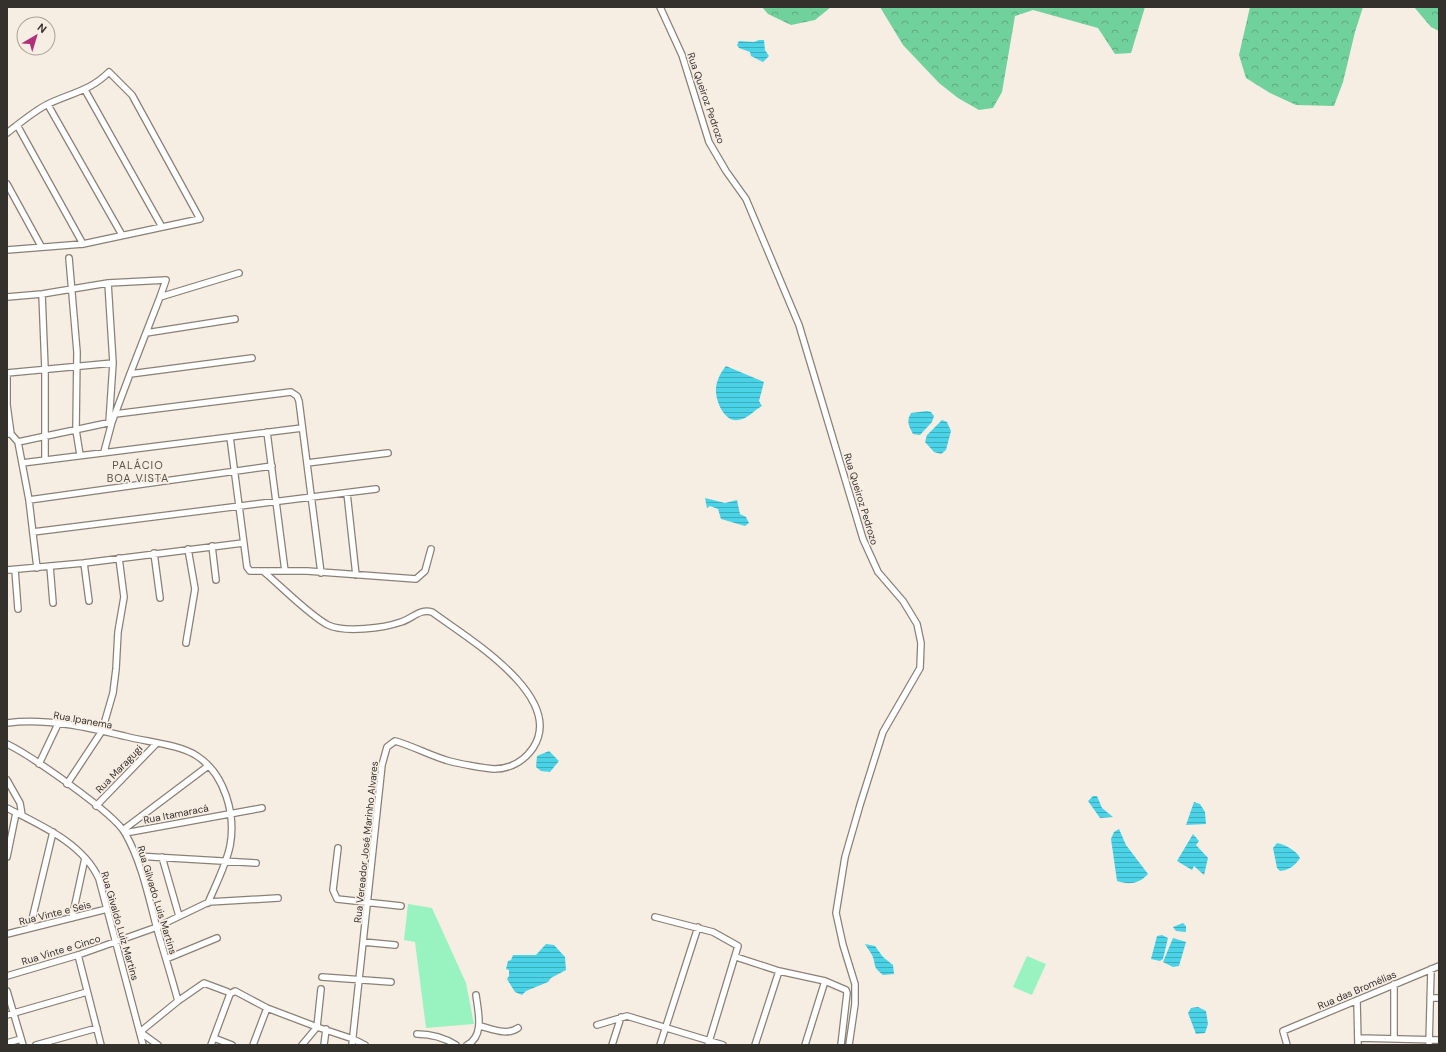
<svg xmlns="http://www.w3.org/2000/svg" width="1446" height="1052" font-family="'DM Sans',sans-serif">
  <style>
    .forest { fill: url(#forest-crowns) }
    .pitch { fill: #99f3c1 }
    .water { fill: url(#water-rules) }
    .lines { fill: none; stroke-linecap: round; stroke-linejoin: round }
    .minor-casing { stroke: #898177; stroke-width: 8 }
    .minor { stroke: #fff; stroke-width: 5.5 }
    .labels { text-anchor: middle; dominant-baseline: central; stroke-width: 3.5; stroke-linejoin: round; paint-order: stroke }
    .street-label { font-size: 10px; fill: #34312d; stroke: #f6ede3 }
    .neighbourhood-label { font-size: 11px; letter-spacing: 1px; fill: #595249; stroke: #f6ede3 }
  </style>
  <defs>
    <pattern id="forest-crowns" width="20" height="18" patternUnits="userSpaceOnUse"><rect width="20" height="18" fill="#70d19d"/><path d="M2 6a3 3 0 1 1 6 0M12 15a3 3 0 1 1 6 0" fill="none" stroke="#5daa80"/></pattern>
    <pattern id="water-rules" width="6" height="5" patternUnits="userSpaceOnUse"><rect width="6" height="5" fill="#4ad3e7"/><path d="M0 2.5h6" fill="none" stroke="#3eacbc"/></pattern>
  </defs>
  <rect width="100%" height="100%" fill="#f6ede3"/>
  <path class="forest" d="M 762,7 L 831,7 L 815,20 L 791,25 L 768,14 Z
    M 880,7 L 1145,7 L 1131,53 L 1115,54 L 1098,28 L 1033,10 L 1015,16 L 1002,92 L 993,108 L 979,110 L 958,98 L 939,83 L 903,45 Z
    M 1250,7 L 1363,7 L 1355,32 L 1343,82 L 1334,106 L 1296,105 L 1270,93 L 1246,78 L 1239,55 Z
    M 1414,7 L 1439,7 L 1439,31 L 1431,27 Z"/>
  <path class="pitch" d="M 408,904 L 432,908 L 466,983 L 474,1024 L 426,1028 L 415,942 L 404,940 Z
    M 1027,956 L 1046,964 L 1032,995 L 1013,987 Z"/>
  <path class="water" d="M 759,40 L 764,40 L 765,50 L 769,56 L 763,62 L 751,56 L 750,52 L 739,48 L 737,45 L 739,41 L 754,42 Z
    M 726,366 L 764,382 L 759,401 L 762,406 C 754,410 748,419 738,420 C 724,422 715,400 716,388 C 717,379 721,372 726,366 Z
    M 927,411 L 931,412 L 934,416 L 932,422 L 920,435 L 913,434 C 909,426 906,422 911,413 Z
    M 942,420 L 947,422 L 951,431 L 946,450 L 941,454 L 934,452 L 925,442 L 927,435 Z
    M 705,498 L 725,503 L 737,500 L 740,514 L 746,517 L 749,523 L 745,526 L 721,519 L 718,509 L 710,506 L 707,508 Z
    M 549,751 L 559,761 L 550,772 L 541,771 L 536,767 L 537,756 Z
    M 1093,796 L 1097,796 L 1102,808 L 1113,817 L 1100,818 L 1088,801 Z
    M 1194,802 L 1200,804 L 1205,812 L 1206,824 L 1186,825 Z
    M 1119,829 L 1126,845 L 1148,874 C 1139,884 1129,885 1117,881 L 1111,839 L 1114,832 Z
    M 1193,834 L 1199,841 L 1196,845 L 1208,858 L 1204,875 L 1194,866 L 1192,870 L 1177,861 Z
    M 1277,843 C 1284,844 1297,851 1300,858 C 1295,866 1289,870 1280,871 L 1277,868 L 1273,848 Z
    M 1183,923 L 1186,926 L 1186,932 L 1176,931 L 1173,927 Z
    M 1162,935 L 1168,938 L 1163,959 L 1160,961 L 1151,959 L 1157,936 Z
    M 1173,938 L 1186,942 L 1179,966 L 1173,967 L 1163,962 Z
    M 546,944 L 554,945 L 565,957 L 566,970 L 551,978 L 548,982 L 526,991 L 522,995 L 515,992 L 507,979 L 509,976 L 509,970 L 506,969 L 508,961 L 511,960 L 513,955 L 536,955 Z
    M 865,944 L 875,946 L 883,957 L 893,965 L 894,974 L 883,975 C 871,965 877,966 872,955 C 870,951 867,948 865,944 Z
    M 1198,1007 L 1206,1011 L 1208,1024 L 1205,1033 L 1196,1034 L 1188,1013 L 1191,1008 Z"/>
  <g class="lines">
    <defs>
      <path id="minor" d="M 660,7 L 682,55 L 709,142 L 726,171 L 746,199 L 799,325 L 863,539 L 878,572 L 903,601 L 917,624 L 921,643 L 920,668 L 883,732 L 860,805 L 845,857 L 836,913 L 843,945 L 855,984 L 855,1004 L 849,1045
        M 85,90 L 162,227
        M 48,105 L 122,235
        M 17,125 L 83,244
        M 7,133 C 20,123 34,111 48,104 C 71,93 90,91 109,72 L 132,95 L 200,219 L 83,244 L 7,250
        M 7,184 L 41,246
        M 69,258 L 77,352 L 76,430 L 80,455
        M 108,283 L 113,363 L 109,423
        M 42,294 L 45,369 L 45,460
        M 7,297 L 42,294 L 108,283 L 166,280 L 160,297 L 130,374 L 112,422 L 104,452
        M 160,297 L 239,273
        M 146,333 L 235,319
        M 7,373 L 113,363
        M 7,373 L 7,405 L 11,434
        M 130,374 L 252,358
        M 115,414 L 291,392 L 297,396 L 299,401 L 321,573
        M 267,432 L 285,571
        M 7,434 L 11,434 L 18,442 L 112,422
        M 230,437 L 247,567 L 250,571 L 307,571 L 416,579 L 425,571 L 431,549
        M 18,442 L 29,500 L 37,568
        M 22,463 L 302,428
        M 307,463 L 388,453
        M 347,493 L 356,575
        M 29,500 L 272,466
        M 33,532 L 376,489
        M 212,546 L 216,580
        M 154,553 L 160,598
        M 84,563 L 89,601
        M 50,566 L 53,603
        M 7,570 L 84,563 L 243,543
        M 15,570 L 18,609
        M 264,572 C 281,586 310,616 328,625 C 345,633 384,628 401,622 C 412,619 420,608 432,612 C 466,637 567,697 533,748 C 524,761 510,769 494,769 C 483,768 460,764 449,761 C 431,756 413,746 395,741 L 387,747 L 382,765 L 352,1045
        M 186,643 L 195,589 L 188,549
        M 7,723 C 46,718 87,727 124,736 C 146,742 179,744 197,756 C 225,774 236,815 230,846 C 226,865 216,884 208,903
        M 7,744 C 30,755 114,813 125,833 C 141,861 148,894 156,925 C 163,950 171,975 178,1001
        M 39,764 L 58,724
        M 7,780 L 20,803 L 22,815
        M 67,784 L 102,731 L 113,693 L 116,669 L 118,632 L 124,597 L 119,558
        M 96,806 L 156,744
        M 7,808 C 40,825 83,843 99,879 L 143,1045
        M 123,830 L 208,766
        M 125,833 L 262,808
        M 338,848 L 333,890 L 337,899 L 401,906
        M 136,856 L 256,863
        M 7,857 L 16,813
        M 162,857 L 179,916
        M 655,917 L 713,932 L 738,946 L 708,1045
        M 72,918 L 85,858
        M 30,928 L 53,832
        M 7,934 L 107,909
        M 363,942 L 395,945
        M 78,955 L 101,1045
        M 736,957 L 779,971 L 825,981 L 846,990 L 847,993 L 841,1045
        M 166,959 L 217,938
        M 7,976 L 78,955 L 157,927 L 209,902 L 278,898
        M 322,977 L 391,982
        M 1394,984 L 1394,1038
        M 7,991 L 23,1045
        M 1430,998 L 1439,998
        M 1357,1001 L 1358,1045
        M 7,1015 L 87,992
        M 597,1025 L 627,1016 L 723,1045
        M 480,1026 C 492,1029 507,1036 518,1028
        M 140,1032 L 178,1001 L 204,983 L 228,992
        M 140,1032 L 158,1045
        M 417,1034 C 432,1034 443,1037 456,1045
        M 214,1038 L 232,1045
        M 1358,1038 L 1439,1040
        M 7,1043 L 21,1039
        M 36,1045 L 97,1028
        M 211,1045 L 230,994 L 235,991 L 267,1008 L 317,1027 L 353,1039 L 365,1045
        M 253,1045 L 267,1008
        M 302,1045 L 317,1027 L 321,989
        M 324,1045 L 326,1029
        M 467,1045 C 485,1036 478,1011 476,995
        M 612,1045 L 621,1017
        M 660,1045 L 698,927
        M 755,1045 L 779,971
        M 805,1045 L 825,981
        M 1287,1045 L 1283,1031 L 1439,966
        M 1429,1045 L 1431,969"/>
    </defs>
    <use href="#minor" class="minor-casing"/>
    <use href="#minor" class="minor"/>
  </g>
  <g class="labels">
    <g class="street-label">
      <text transform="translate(706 98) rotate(71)">Rua Queiroz Pedrozo</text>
      <text transform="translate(861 499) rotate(73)">Rua Queiroz Pedrozo</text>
      <text transform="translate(83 720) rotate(10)">Rua Ipanema</text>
      <text transform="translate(119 769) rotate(-46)">Rua Maragugi</text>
      <text transform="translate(176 814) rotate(-11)">Rua Itamaracá</text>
      <text transform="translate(366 842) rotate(-84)">Rua Vereador José Marinho Alvares</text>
      <text transform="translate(157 900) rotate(73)">Rua Gilvado Luis Martins</text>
      <text transform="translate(55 913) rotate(-14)">Rua Vinte e Seis</text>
      <text transform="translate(120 926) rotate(74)">Rua Givaldo Luiz Martins</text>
      <text transform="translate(61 950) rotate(-17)">Rua Vinte e Cinco</text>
      <text transform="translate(1357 990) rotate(-23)">Rua das Bromélias</text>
    </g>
    <g class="neighbourhood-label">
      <text x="138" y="465">PALÁCIO<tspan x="138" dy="13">BOA VISTA</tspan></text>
    </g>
  </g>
  <rect width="1446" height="1052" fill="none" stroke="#34312d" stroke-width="16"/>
  <g transform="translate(36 36) rotate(38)"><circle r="19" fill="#f6ede3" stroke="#a8a29a"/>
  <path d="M0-3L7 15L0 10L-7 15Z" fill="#b02f7b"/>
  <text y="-6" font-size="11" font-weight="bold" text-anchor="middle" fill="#34312d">N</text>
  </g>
</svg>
